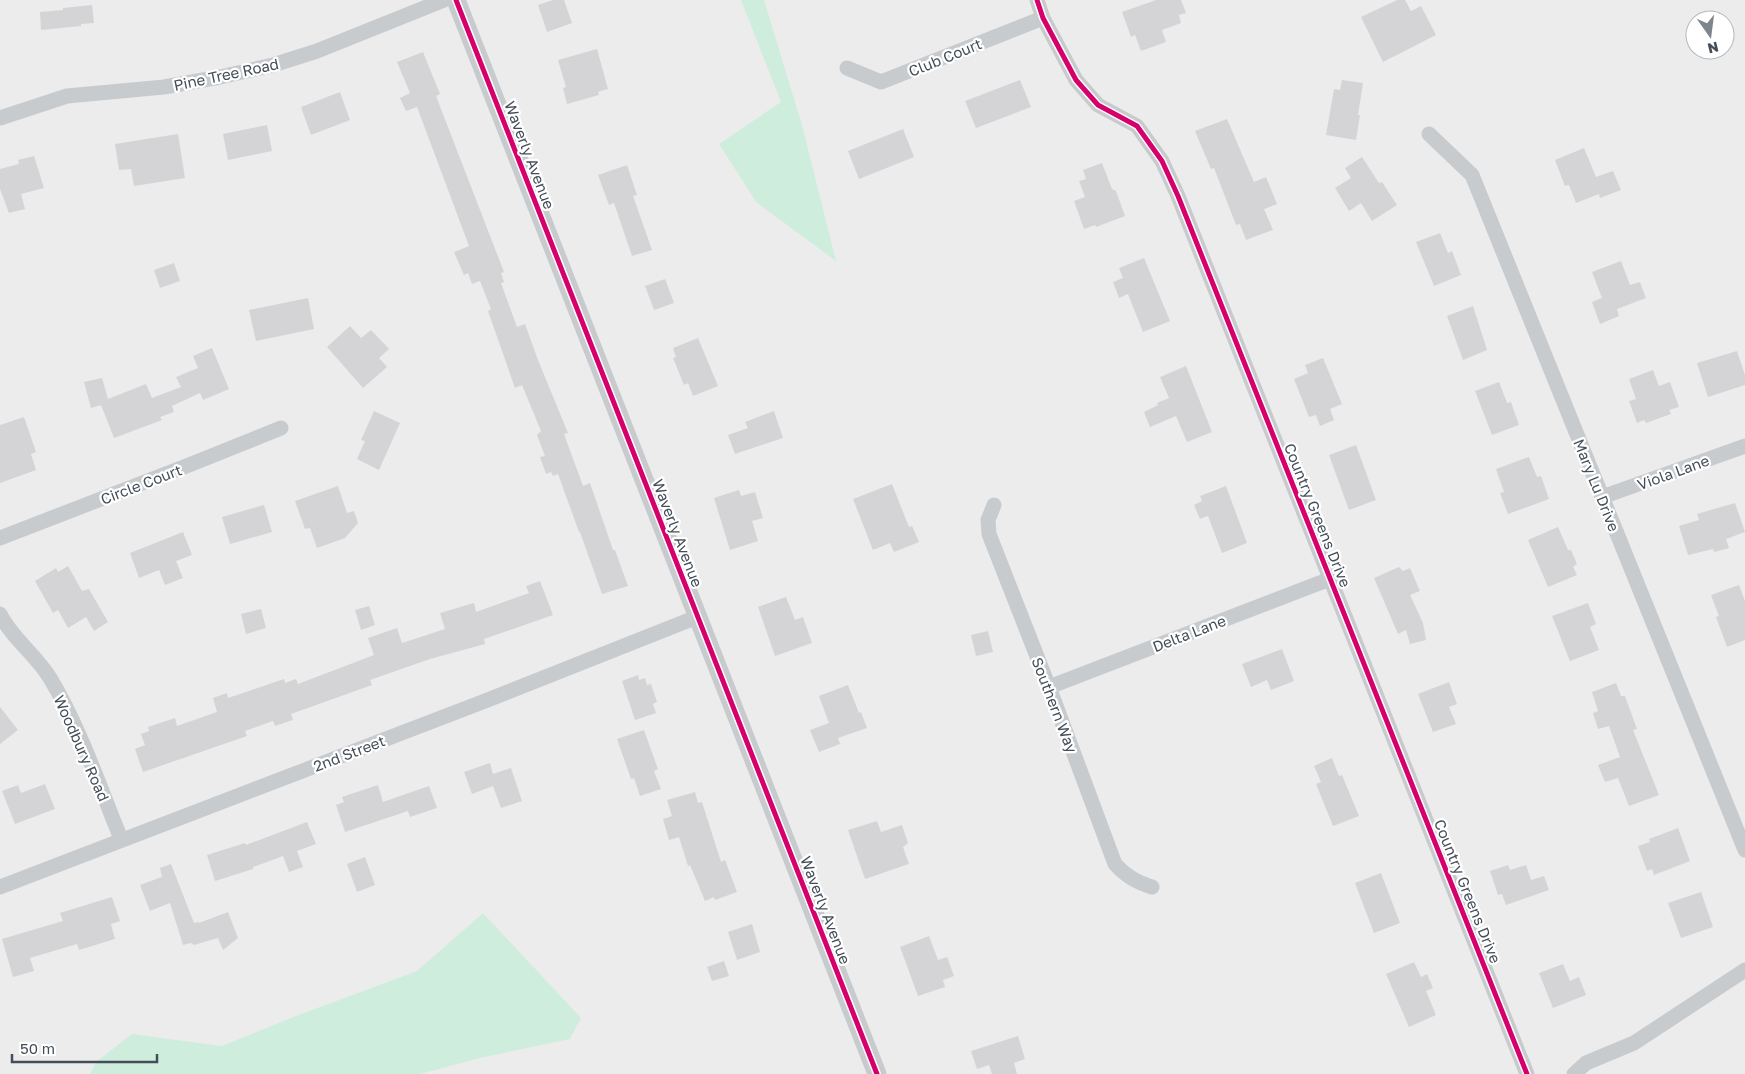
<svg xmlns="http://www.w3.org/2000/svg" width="1745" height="1074" font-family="'Golos Text',sans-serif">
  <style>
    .green { fill: #cfeddc }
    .building { fill: #d4d4d7 }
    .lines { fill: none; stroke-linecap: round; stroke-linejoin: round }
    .minor { stroke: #c8cbce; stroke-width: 15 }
    .tertiary { stroke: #c8cbce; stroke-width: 19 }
    .cycleway-casing { stroke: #fff; stroke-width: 8 }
    .cycleway { stroke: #d6006c; stroke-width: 5 }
    .labels { text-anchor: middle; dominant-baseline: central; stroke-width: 4.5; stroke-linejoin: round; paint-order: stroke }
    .street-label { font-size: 15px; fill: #444e59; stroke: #fff }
  </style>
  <rect width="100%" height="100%" fill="#edecec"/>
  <path class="green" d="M 741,0 L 764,0 L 802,125 L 836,261 L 756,202 L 719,144 L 781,102 Z
    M 483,913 L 581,1018 L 570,1039 L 480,1058 L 420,1074 L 90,1074 L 96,1062 L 132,1034 L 222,1046 L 296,1016 L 417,971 Z"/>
  <path class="building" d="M 553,0 L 564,0 L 572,23 L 547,32 L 538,5 Z
    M 1156,0 L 1181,0 L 1186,13 L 1179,15 L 1181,23 L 1162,30 L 1166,42 L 1141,51 L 1135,35 L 1131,37 L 1122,12 Z
    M 1397,0 L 1405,0 L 1411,11 L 1421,6 L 1436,35 L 1383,62 L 1361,17 Z
    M 92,5 L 94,23 L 81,24 L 81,26 L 41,30 L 40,12 L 63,10 L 63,8 Z
    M 597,49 L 608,89 L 598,92 L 599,95 L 567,104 L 563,88 L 566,87 L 558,60 Z
    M 423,52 L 440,94 L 436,96 L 504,272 L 501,273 L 504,282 L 501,283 L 517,327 L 525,324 L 538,360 L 568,433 L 564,434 L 583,486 L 590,483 L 613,550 L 615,550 L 628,586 L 602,594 L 580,532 L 579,532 L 558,474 L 553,476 L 551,472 L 546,474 L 540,457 L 545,456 L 537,435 L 541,431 L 522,385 L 515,388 L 488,311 L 491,309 L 480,281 L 472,284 L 468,273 L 464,275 L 454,252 L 469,246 L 417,107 L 406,111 L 400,98 L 410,93 L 397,62 Z
    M 1020,80 L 1031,107 L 976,128 L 965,101 Z
    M 1342,80 L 1363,83 L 1358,115 L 1360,115 L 1356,140 L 1326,135 L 1334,89 L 1340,90 Z
    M 340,92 L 350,120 L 311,135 L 301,107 Z
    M 1227,119 L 1254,182 L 1266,177 L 1277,204 L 1264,209 L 1273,230 L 1246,240 L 1240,224 L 1236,225 L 1214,168 L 1211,169 L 1195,131 Z
    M 267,125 L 272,151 L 228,160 L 223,134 Z
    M 903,129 L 914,157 L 859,179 L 848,151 Z
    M 178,134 L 185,178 L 134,186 L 131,169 L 119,170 L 115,144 Z
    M 1584,148 L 1596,177 L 1613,171 L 1621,190 L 1600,198 L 1599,194 L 1576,203 L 1569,185 L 1565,186 L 1555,160 Z
    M 34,156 L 44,188 L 21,194 L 25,209 L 9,213 L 0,189 L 0,169 L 19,164 L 18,160 Z
    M 1362,157 L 1379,183 L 1382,182 L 1397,205 L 1372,221 L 1361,203 L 1349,211 L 1335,188 L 1351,178 L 1345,168 Z
    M 1102,163 L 1112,189 L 1116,191 L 1125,216 L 1096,227 L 1095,225 L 1084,229 L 1074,201 L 1085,197 L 1079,181 L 1086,179 L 1083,170 Z
    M 627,165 L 637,195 L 633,196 L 652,250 L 632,256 L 614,203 L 609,205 L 598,175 Z
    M 1440,233 L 1448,253 L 1452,251 L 1461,275 L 1434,286 L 1416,242 Z
    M 1144,258 L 1170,321 L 1143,332 L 1128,294 L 1119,298 L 1113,282 L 1123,278 L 1119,268 Z
    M 1621,261 L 1630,285 L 1640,282 L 1646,298 L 1617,309 L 1619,316 L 1600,324 L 1592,302 L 1602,298 L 1592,272 Z
    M 174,263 L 180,281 L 160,288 L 154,270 Z
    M 665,279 L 674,303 L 654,310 L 645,286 Z
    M 308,298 L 314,329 L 256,341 L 249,310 Z
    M 1473,306 L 1487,350 L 1463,360 L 1447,316 Z
    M 350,326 L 361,338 L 371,330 L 389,349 L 379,358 L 387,367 L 363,388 L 327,347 Z
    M 698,338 L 718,386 L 693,396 L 688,383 L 684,385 L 673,358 L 676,357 L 673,348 Z
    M 212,348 L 229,389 L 203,400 L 200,393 L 172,406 L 174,412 L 160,417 L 162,420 L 114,438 L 101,405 L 91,408 L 84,382 L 102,378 L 108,399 L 146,384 L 152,398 L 181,387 L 176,377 L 198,368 L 193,356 Z
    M 1737,351 L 1745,375 L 1745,385 L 1708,397 L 1697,363 Z
    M 1323,358 L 1342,404 L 1330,409 L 1334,420 L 1320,426 L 1316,415 L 1309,417 L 1294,379 L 1308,373 L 1305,365 Z
    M 1186,366 L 1212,432 L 1187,442 L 1176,416 L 1150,427 L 1144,412 L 1158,405 L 1157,403 L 1169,398 L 1160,377 Z
    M 1653,370 L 1659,386 L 1670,382 L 1679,407 L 1669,410 L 1671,414 L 1646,423 L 1644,420 L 1637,423 L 1629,401 L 1636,399 L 1629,379 Z
    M 1499,382 L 1507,403 L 1511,402 L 1519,425 L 1492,435 L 1475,391 Z
    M 374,411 L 400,423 L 379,470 L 357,459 L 365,441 L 361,440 Z
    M 774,411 L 783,438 L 735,454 L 728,435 L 748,428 L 745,422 Z
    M 24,417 L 36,452 L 31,454 L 36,470 L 0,483 L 0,425 Z
    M 1356,445 L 1376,500 L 1349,510 L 1329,455 Z
    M 1529,457 L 1537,477 L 1541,476 L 1549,499 L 1508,514 L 1500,493 L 1504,492 L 1496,469 Z
    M 892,484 L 909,527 L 912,526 L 919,542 L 894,552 L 890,543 L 873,550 L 853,499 Z
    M 338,486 L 347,513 L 354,511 L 358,523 L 345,538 L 317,548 L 310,528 L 305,529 L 295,501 Z
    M 1226,486 L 1247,543 L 1222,553 L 1208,516 L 1200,519 L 1194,505 L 1202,501 L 1200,496 Z
    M 739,490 L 741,496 L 755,492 L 763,518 L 752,521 L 758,541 L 730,550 L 714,498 Z
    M 1735,503 L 1745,532 L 1726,539 L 1729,548 L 1714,552 L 1713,549 L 1688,555 L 1679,526 L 1699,520 L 1697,514 Z
    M 264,505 L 272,532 L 230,544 L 222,517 Z
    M 1558,527 L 1568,550 L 1571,550 L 1577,564 L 1573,567 L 1577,575 L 1548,587 L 1528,540 Z
    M 183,532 L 192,555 L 176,561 L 183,578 L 165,585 L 159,570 L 139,578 L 130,553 Z
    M 68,566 L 82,591 L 89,589 L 108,622 L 94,631 L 86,617 L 68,628 L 58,610 L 53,613 L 35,581 L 56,568 L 58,572 Z
    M 1399,567 L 1403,571 L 1410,568 L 1420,591 L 1410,595 L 1423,623 L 1426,640 L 1410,644 L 1406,630 L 1398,634 L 1374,578 Z
    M 540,581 L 553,615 L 484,639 L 485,644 L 430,659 L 370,680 L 372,685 L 291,714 L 293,720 L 275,726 L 273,721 L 245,731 L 247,736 L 143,772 L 135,749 L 145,745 L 141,734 L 149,731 L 148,727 L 175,718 L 177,726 L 217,712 L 213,698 L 227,693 L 228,698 L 284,679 L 285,683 L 296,679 L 298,684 L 374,655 L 368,638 L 397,628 L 402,643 L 445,629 L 440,613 L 474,603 L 476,612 L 529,593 L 526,586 Z
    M 1739,585 L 1745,601 L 1745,640 L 1727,647 L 1716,617 L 1719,616 L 1711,595 Z
    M 786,597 L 795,620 L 803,617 L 812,643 L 775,656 L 758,607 Z
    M 1588,603 L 1596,624 L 1590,627 L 1599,650 L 1570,661 L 1552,616 Z
    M 369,606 L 375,625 L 361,630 L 355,610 Z
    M 261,609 L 266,628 L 246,634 L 241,614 Z
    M 988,631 L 993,652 L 976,656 L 971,635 Z
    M 1282,649 L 1294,681 L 1271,690 L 1267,680 L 1251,687 L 1242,664 Z
    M 638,675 L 639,680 L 645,678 L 647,685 L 651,684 L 657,702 L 653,704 L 656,713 L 635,720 L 622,681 Z
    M 1449,682 L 1457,704 L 1449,707 L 1456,724 L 1433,732 L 1418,694 Z
    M 1616,683 L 1621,696 L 1625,696 L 1637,729 L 1633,730 L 1659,795 L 1629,806 L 1618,778 L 1605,782 L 1598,765 L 1620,757 L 1609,726 L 1598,729 L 1593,713 L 1598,711 L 1592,692 Z
    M 848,685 L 859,713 L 861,712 L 867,728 L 838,738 L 840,744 L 819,752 L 810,730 L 829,723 L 819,696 Z
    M 0,707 L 18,730 L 0,744 Z
    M 644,730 L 658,769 L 654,771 L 661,789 L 640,796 L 634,778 L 631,779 L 617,739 Z
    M 1332,758 L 1339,776 L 1342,775 L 1359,816 L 1333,826 L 1316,784 L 1321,782 L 1314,766 Z
    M 490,763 L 493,774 L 511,768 L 522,801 L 501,808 L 493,786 L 472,794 L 464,772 Z
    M 45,784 L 55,809 L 15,824 L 2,791 L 18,785 L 21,793 Z
    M 378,785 L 383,802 L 429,786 L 437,808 L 410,817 L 408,811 L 345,832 L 336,805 L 344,802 L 342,797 Z
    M 695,792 L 698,803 L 702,802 L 721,862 L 725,860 L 737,892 L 715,900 L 714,897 L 705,901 L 690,865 L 688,866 L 679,837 L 669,840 L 663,819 L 672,816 L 667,800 Z
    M 877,821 L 881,832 L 902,825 L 908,843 L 903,847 L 909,864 L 865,879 L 848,830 Z
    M 307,822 L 316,844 L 297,851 L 303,867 L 289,872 L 283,856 L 253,867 L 253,869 L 215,881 L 207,855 L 245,843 L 246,845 Z
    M 1678,828 L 1690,861 L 1654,875 L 1652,869 L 1647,871 L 1638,846 L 1650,842 L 1649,839 Z
    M 365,857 L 375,885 L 357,892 L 347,864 Z
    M 171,864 L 194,923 L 199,922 L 199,923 L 228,912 L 238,938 L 223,950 L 218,938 L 194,945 L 191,943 L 183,945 L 170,903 L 150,911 L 140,885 L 162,877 L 160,868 Z
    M 1508,865 L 1510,870 L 1526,865 L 1531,880 L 1544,876 L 1549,890 L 1506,905 L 1502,894 L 1498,895 L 1490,871 Z
    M 1381,873 L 1400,923 L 1374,933 L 1355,883 Z
    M 1701,892 L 1713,927 L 1681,938 L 1668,903 Z
    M 112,897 L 120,921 L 111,924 L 115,939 L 79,950 L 77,944 L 30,958 L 34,971 L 13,977 L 2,939 L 63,921 L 60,913 Z
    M 752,924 L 760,952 L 737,960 L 728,932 Z
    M 929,936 L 938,960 L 947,957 L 954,976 L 943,980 L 945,987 L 918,996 L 900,947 Z
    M 724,961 L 729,976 L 712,981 L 707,967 Z
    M 1414,962 L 1421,977 L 1427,974 L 1433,988 L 1426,991 L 1436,1015 L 1409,1027 L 1386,974 Z
    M 1563,964 L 1570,981 L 1579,977 L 1586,995 L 1553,1008 L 1539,973 Z
    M 1018,1036 L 1025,1059 L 1014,1063 L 1017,1074 L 992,1074 L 989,1065 L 977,1069 L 971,1051 Z"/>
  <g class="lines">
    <path class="minor" d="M 1037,0 L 1043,18 L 1076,80 L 1098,105 L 1137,126 L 1162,161 L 1178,196 L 1527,1074
      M 847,68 L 881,82 L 1043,18
      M 0,118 L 67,96 L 164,87 L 220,77 L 273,65 L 317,51 L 444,0
      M 1429,134 L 1472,175 L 1745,850
      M 1602,497 L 1745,446
      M 994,505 L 988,520 L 989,534 L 1049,687 L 1115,864 C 1126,876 1136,882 1152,887
      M 0,538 L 189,465 L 281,428
      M 0,614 C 12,638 36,655 50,678 C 80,728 99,785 121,839
      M 1049,687 L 1330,579
      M 0,887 L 485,701 L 697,617
      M 1574,1074 L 1586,1063 L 1634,1043 L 1745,970"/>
    <path class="tertiary" d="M 456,0 L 877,1074"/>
    <defs>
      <path id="cycleway" d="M 456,0 L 877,1074
        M 1037,0 L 1043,18 L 1076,80 L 1098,105 L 1137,126 L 1162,161 L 1178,196 L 1527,1074"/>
    </defs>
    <use href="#cycleway" class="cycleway-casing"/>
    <use href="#cycleway" class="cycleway"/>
  </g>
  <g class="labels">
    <g class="street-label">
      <text transform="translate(945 57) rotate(-22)">Club Court</text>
      <text transform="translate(226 74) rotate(-12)">Pine Tree Road</text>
      <text transform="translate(530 155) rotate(69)">Waverly Avenue</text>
      <text transform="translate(1673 472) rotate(-20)">Viola Lane</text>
      <text transform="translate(141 484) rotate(-21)">Circle Court</text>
      <text transform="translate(1597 485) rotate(68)">Mary Lu Drive</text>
      <text transform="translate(1318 515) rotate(68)">Country Greens Drive</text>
      <text transform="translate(678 533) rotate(69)">Waverly Avenue</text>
      <text transform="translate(1189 633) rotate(-21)">Delta Lane</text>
      <text transform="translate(1055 705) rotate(69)">Southern Way</text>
      <text transform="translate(82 748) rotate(66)">Woodbury Road</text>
      <text transform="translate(349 753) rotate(-21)">2nd Street</text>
      <text transform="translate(1468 891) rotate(68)">Country Greens Drive</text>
      <text transform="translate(826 910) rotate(69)">Waverly Avenue</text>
    </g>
  </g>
  <g transform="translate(1710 35) rotate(166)"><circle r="24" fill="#ffffff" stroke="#b4b8bd"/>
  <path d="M0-4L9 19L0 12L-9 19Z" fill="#7f858c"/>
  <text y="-8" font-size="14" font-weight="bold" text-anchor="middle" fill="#444e59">N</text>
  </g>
  <path d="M12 1054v8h145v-8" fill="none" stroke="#444e59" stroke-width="2.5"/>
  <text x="20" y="1054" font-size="15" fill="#444e59" stroke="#ffffff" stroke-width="4" paint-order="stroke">50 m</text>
</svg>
